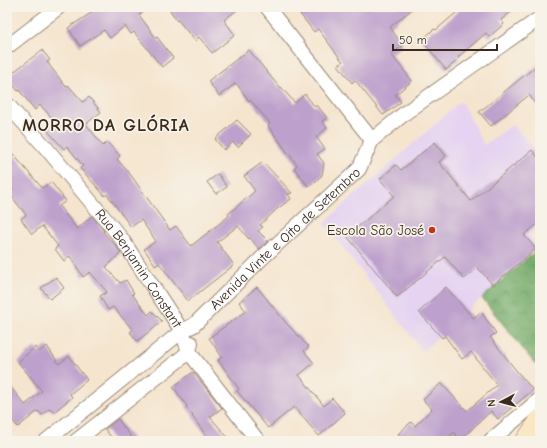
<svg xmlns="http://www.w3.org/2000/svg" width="547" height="448" font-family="'Comic Neue',sans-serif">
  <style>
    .built { fill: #e5d3f1 }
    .forest { fill: url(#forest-crowns); stroke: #586b44 }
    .building { fill: #bda0cc }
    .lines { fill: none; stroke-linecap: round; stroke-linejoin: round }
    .street-casing { stroke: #988876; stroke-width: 16 }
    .secondary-casing { stroke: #988876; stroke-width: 20 }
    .street { stroke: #fff; stroke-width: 14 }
    .secondary { stroke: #fae7c3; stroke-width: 19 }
    .poi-dot { fill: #c8321e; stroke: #f7f3e8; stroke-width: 1.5 }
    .labels { text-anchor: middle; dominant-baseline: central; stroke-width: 3.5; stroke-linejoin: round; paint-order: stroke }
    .poi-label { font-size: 14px; fill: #3b2a1e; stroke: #f7f3e8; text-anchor: end }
    .street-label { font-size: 14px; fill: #3b2a1e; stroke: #f7f3e8 }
    .district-label { font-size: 18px; font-weight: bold; letter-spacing: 1px; fill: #3b2a1e; stroke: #f7f3e8 }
  </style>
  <defs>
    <pattern id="forest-crowns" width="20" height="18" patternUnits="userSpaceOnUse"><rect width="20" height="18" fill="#74ac6a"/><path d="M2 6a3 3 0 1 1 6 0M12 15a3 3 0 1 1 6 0" fill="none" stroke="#608c57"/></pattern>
  </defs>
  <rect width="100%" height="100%" fill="#f7f3e8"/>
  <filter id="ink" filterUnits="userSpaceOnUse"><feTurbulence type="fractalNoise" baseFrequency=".025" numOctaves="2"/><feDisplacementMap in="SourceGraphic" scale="8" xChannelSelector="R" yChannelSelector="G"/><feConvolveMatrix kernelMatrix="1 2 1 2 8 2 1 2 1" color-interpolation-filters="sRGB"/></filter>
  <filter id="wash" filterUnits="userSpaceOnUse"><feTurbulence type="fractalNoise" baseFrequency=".012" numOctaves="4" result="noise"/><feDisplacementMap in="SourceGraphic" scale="16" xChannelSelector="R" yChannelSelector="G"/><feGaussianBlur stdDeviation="0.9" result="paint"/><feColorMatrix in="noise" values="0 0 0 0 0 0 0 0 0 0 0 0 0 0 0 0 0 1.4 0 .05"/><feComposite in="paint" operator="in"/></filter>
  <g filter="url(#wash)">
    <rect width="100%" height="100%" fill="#f5e5cf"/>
    <path class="built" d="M 461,101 L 484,145 L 512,125 L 540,154 L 540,226 L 528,235 L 538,247 L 423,351 L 324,223 Z"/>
    <path class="forest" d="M 540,247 L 540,370 L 482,298 Z"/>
    <g id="blocks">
      <path class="building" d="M 87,7 L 150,7 L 139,15 L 156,38 L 157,37 L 173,58 L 162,67 L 134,32 L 131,34 L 125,26 L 110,38 L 104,30 L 80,46 L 68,28 L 91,13 Z
        M 168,7 L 241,7 L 224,20 L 235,35 L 212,53 L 199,37 L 195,41 L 178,20 L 177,21 Z
        M 309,7 L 415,7 L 390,27 L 403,46 L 391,54 L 412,81 L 395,95 L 401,102 L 383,115 L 355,80 L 352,83 L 338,65 L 343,62 L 318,29 L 314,32 L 300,14 Z
        M 463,7 L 517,7 L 501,20 L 504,24 L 489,37 L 486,33 L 458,57 L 459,59 L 446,70 L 422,40 L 434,29 L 436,30 Z
        M 42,50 L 50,60 L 47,62 L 66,87 L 68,85 L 83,102 L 89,97 L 101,112 L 86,124 L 103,146 L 107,142 L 120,156 L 117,159 L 130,174 L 170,230 L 176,226 L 191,246 L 229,216 L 228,214 L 255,191 L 244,176 L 263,162 L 292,193 L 288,194 L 291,199 L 277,209 L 260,225 L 263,227 L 258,231 L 268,241 L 259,249 L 250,238 L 249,239 L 238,226 L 217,242 L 234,265 L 188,301 L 159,263 L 156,266 L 144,249 L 156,241 L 141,220 L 131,227 L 107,194 L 105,196 L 80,168 L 83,166 L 67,146 L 64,149 L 47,130 L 56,122 L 40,105 L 35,110 L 19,90 L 18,91 L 7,77 Z
        M 249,50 L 280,88 L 281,87 L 295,103 L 305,94 L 315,107 L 317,105 L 327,118 L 322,121 L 327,128 L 316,137 L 325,149 L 317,154 L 324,163 L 322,175 L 313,184 L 308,186 L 294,168 L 297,165 L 268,126 L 270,123 L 250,100 L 249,101 L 236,83 L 219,96 L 208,81 Z
        M 540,63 L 540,110 L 529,95 L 491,126 L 479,112 Z
        M 237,120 L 251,134 L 238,147 L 233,142 L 224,150 L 215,139 Z
        M 435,142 L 446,156 L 439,162 L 471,201 L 532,150 L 540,160 L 540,222 L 524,235 L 536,249 L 493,285 L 478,268 L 464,279 L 445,257 L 397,297 L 347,236 L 394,196 L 380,179 L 396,165 L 401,170 Z
        M 7,147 L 42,188 L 51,182 L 66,201 L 59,206 L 77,229 L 92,216 L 104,231 L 103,232 L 116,246 L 121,253 L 106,267 L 120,283 L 126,280 L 134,293 L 132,294 L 148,315 L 152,311 L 162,321 L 153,329 L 137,341 L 130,332 L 133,330 L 113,307 L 108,310 L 100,296 L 107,292 L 90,272 L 83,277 L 70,256 L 64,261 L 55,249 L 58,246 L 42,226 L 32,234 L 21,219 L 26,215 L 9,193 L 13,190 L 7,181 Z
        M 218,174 L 227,187 L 216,194 L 207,182 Z
        M 56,277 L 64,288 L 50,299 L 41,288 Z
        M 257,287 L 287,324 L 309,347 L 304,351 L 314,363 L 299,375 L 324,406 L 332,398 L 345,413 L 319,436 L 294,407 L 268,428 L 237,391 L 239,389 L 218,360 L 222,357 L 209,338 L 246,311 L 239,302 Z
        M 446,287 L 473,318 L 481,312 L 496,333 L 490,337 L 515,369 L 533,390 L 498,419 L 491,411 L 460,440 L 454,432 L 445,441 L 405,441 L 398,434 L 411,422 L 415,426 L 432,409 L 423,400 L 441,383 L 467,411 L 497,385 L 471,352 L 462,359 L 445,336 L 442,338 L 419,312 Z
        M 47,346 L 59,364 L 69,356 L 87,380 L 70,394 L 72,397 L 54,412 L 49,409 L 42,415 L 38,411 L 18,427 L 7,414 L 7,382 L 25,405 L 42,391 L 18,362 L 35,347 L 39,352 Z
        M 193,372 L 222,408 L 210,417 L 231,441 L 210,441 L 192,416 L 193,416 L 186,407 L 187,406 L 173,387 Z
        M 118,419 L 134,441 L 114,441 L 105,429 Z"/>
    </g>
  </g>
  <g filter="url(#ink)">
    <use href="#blocks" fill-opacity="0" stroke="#988876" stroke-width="1"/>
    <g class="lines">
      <defs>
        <g id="street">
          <path d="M 267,7 L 372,140"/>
          <path d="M 7,47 L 59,7"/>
          <path id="s1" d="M 7,104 L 47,149 L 121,238 L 182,331 L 189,352 L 258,441"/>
          <path id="s2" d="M 46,441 L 182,331 L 194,325 L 262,258 L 359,169 L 372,140 L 405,113 L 540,18"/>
          <path d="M 76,441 L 189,352 L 191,343"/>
          <path d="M 490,441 L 540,399"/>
        </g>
        <path id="secondary" d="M 525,441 L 540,419"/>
      </defs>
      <use href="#street" class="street-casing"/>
      <use href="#secondary" class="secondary-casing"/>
      <use href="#street" class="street"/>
      <use href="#secondary" class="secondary"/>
    </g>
  </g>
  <circle class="poi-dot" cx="432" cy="230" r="4"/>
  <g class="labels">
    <g class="poi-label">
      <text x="424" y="230">Escola São José</text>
    </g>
    <g class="street-label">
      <text stroke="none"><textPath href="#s2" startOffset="314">Avenida Vinte e Oito de Setembro</textPath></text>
      <text stroke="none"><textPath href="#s1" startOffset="211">Rua Benjamin Constant</textPath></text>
    </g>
    <g class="district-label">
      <text x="106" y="125">MORRO DA GLÓRIA</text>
    </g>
  </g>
  <rect width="547" height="448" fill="none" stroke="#f7f3e8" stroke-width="24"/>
  <g transform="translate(501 402) rotate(263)" stroke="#f7f3e8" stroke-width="3" paint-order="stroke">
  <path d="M0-3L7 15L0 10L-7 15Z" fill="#3b2a1e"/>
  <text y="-6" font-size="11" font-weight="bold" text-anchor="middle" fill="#3b2a1e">N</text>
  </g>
  <path d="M393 44v6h104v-6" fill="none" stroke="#3b2a1e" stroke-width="2"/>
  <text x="399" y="44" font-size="12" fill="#3b2a1e" stroke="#f7f3e8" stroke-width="3" paint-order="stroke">50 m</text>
</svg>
